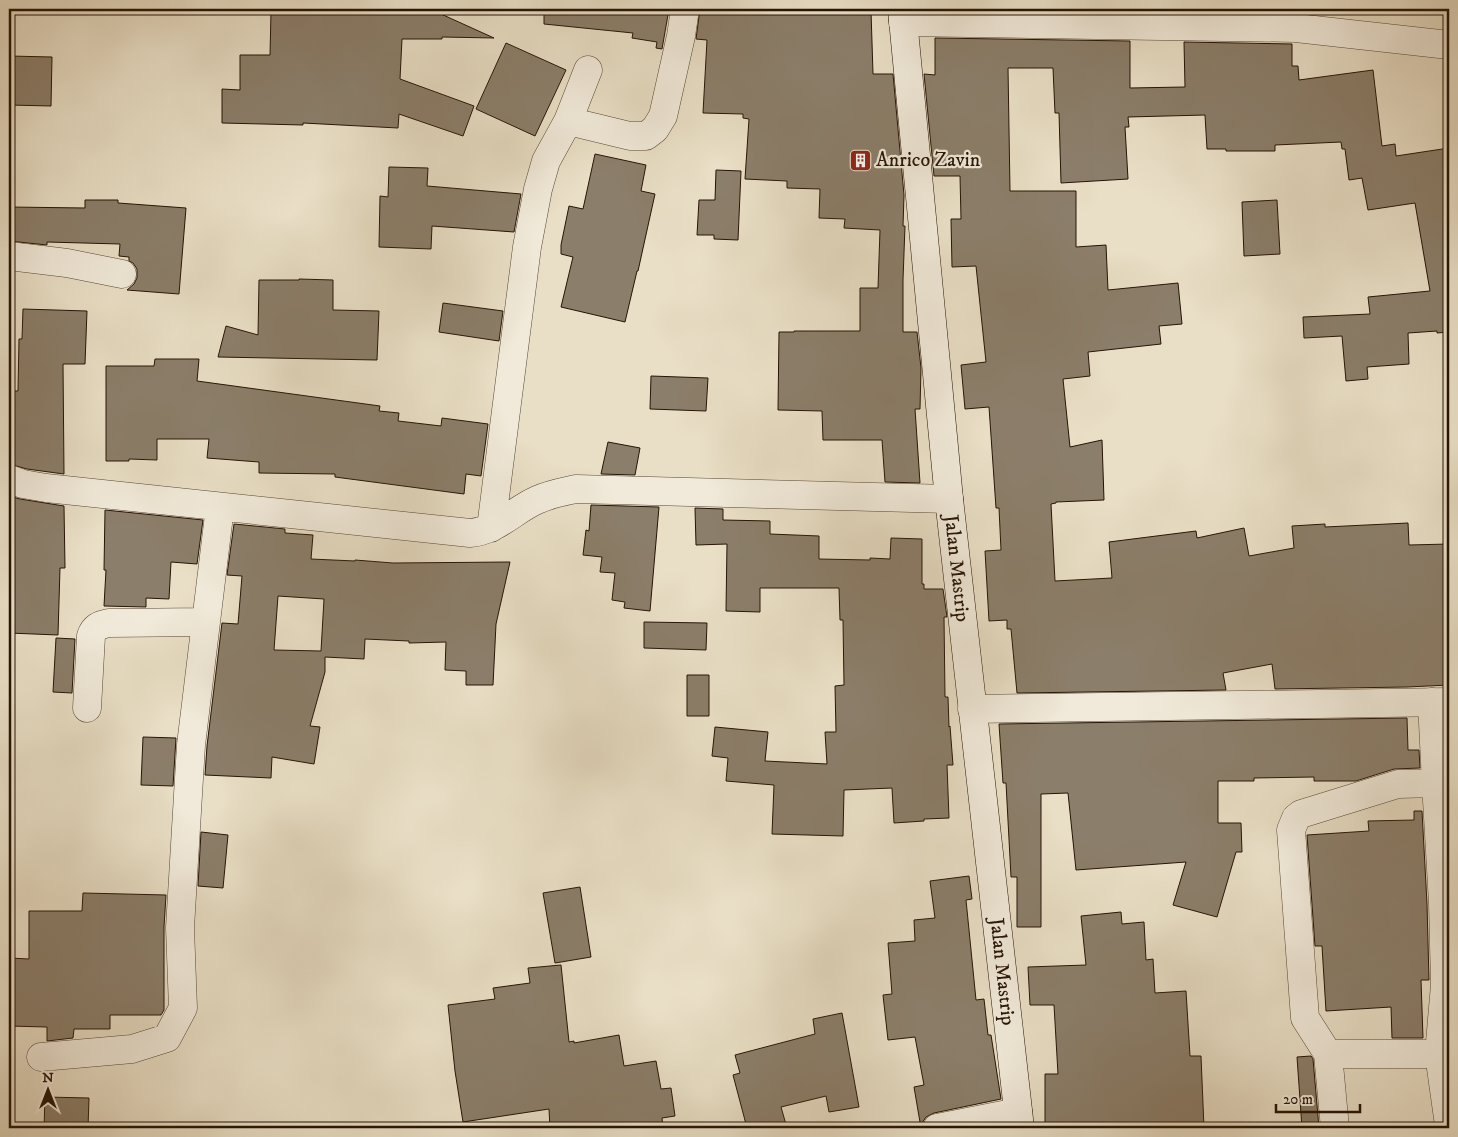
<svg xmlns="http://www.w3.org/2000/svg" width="1458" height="1137" font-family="'IM FELL DW Pica',serif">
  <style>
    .building { fill: #8b7e6a; stroke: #261406; fill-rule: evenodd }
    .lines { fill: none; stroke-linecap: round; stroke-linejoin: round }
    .minor-casing { stroke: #574736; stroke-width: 29 }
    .tertiary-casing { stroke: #574736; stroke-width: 29 }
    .secondary-casing { stroke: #261406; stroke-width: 29 }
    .minor { stroke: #f1eada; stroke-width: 28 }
    .tertiary { stroke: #f1eada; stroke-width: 28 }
    .secondary { stroke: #f1eada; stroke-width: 28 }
    .labels { text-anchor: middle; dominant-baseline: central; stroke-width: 4.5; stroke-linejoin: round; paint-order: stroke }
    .poi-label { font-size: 20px; fill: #261406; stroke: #f1eada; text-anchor: start }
    .street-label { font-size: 20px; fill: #261406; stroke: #f1eada }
  </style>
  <rect width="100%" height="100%" fill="#e9dfc6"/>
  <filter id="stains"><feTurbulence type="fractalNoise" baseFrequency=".004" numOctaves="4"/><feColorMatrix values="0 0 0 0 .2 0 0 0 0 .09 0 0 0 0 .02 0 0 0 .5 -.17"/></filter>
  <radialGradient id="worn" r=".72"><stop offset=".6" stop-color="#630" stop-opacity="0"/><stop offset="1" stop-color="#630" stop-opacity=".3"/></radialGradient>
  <path class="building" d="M 318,9 L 430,9 L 494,38 L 442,37 L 442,39 L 402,39 L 400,79 L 474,106 L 463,136 L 399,114 L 398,128 L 303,123 L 303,125 L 222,123 L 222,89 L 240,90 L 240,55 L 270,55 L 271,12 L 318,12 Z
    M 544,9 L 669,9 L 662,49 L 656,48 L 657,42 L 632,38 L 633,33 L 544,24 Z
    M 700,9 L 825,9 L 825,12 L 871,11 L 873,74 L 893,74 L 904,195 L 903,226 L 905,226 L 903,280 L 903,332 L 917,332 L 921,368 L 920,409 L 915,409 L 920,483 L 885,482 L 882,440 L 823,440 L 822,411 L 778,410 L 779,332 L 794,332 L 794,331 L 860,331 L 860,288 L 878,288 L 880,230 L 844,228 L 845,219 L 819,218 L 820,189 L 787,188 L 787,181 L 745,179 L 749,119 L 743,118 L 743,114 L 703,113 L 707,40 L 696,39 Z
    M 1183,9 L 1275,9 L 1275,12 L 1183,11 Z
    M 935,38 L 1130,41 L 1130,88 L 1185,87 L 1184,42 L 1292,44 L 1292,66 L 1298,66 L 1299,80 L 1373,70 L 1382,146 L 1395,144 L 1396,156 L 1449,148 L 1449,332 L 1437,333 L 1437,331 L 1408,333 L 1409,364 L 1367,367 L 1368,379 L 1346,381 L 1342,336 L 1304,338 L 1303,317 L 1370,314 L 1368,297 L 1430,291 L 1415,203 L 1368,210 L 1362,178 L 1349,180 L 1345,149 L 1342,149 L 1341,142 L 1275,145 L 1275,151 L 1226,151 L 1226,149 L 1207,149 L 1205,115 L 1128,117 L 1129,127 L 1125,127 L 1128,179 L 1061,183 L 1059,113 L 1055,113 L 1053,68 L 1008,68 L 1010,191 L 1076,191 L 1076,247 L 1106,245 L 1108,290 L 1178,283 L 1182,324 L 1159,326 L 1161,344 L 1088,352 L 1090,376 L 1063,379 L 1070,447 L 1102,440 L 1104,500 L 1056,502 L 1056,503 L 1051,504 L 1055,581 L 1112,578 L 1109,542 L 1196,531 L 1197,538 L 1244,528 L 1249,556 L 1294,548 L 1292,526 L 1325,524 L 1325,527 L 1408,523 L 1409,545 L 1449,544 L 1449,685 L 1407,687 L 1275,689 L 1272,664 L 1223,673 L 1226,690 L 1017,693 L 1011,629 L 1007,629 L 1007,620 L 989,621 L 985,551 L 1001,550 L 999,508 L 996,508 L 989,407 L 965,409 L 961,365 L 986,362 L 976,266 L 952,267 L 951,219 L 961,219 L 960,176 L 934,176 L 924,74 L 935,75 Z
    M 506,43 L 566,70 L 535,136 L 476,109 Z
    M 9,56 L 52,57 L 51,106 L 9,105 Z
    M 595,154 L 646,165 L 641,191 L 655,194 L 638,271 L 637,271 L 625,322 L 561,307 L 573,257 L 561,254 L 561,245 L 569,206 L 583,209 Z
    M 389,167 L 428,168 L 427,186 L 521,194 L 514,232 L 432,226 L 431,249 L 379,247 L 380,196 L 388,197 Z
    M 716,170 L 741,171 L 738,240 L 714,239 L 714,235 L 697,235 L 699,200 L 715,200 Z
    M 85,200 L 118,200 L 118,203 L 186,208 L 179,294 L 127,290 L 134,284 L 137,278 L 137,269 L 133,263 L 129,261 L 129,257 L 119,256 L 120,244 L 47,242 L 47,245 L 9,241 L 9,207 L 85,208 Z
    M 1277,200 L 1280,254 L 1244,256 L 1242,202 Z
    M 299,279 L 333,280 L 333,310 L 379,311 L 377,360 L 218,357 L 226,326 L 258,335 L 259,280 L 299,280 Z
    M 443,303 L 503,311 L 499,341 L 439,332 Z
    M 23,309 L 87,311 L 85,364 L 63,364 L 64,474 L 27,469 L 9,464 L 9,391 L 18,391 L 19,339 L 22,339 Z
    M 155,359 L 199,359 L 197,381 L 380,406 L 379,411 L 399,413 L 398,421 L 441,426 L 442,418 L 488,424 L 481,476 L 466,474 L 464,494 L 335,477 L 335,474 L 259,473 L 259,462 L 207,458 L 209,439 L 157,439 L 157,460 L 129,459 L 129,461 L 106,461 L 106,366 L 154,366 Z
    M 651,376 L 708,378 L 706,411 L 650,409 Z
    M 608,442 L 640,448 L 635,475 L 601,474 Z
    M 9,496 L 20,499 L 64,506 L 65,568 L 60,568 L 58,635 L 9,633 Z
    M 591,505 L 659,507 L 650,611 L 624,608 L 625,602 L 612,600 L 615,573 L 600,572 L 602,557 L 583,555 L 586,530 L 589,531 Z
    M 695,508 L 723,509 L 723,520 L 770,521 L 770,534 L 819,536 L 819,559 L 870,560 L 870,558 L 890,559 L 891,538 L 922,539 L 922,584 L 924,584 L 924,589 L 943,589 L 947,617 L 944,617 L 945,697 L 948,697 L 949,727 L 950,726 L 953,765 L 947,765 L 949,818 L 924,819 L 924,821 L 894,823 L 892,788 L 844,790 L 843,836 L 772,834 L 774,785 L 726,781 L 728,758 L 712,756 L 715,727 L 768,732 L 765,761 L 827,764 L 825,732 L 836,732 L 835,686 L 844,685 L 843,620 L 840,620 L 839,588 L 760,588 L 760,612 L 726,611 L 727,544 L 696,545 Z
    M 105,510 L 203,520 L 197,564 L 171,562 L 169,599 L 146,598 L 146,607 L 104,606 L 106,570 L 104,570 Z
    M 234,524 L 285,529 L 285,533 L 313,535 L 311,559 L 355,561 L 355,560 L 393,563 L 510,562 L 496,624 L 493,685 L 466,685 L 466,671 L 445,670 L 446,642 L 409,643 L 409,641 L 365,639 L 364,659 L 325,657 L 325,672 L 310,726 L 320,727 L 314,764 L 272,757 L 271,778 L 205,775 L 207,746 L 222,623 L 238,624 L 242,576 L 227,575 ZM 278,596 L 324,599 L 321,651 L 274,650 Z
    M 644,622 L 707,623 L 706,650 L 644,648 Z
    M 56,638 L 75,639 L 72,693 L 53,692 Z
    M 687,675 L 709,675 L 709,716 L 687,716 Z
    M 1407,718 L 1408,750 L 1419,750 L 1420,768 L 1394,769 L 1356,781 L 1314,781 L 1314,777 L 1254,778 L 1254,781 L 1218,781 L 1218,823 L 1241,823 L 1242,852 L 1236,852 L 1217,917 L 1173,905 L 1186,862 L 1076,870 L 1068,793 L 1041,794 L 1041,927 L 1017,927 L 1017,877 L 1011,877 L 1006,783 L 1003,783 L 999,724 Z
    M 143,737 L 176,738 L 173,786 L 141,785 Z
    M 1414,811 L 1422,811 L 1427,904 L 1429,980 L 1421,980 L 1423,1038 L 1392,1038 L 1391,1007 L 1326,1011 L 1322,946 L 1315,946 L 1307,835 L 1369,831 L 1368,821 L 1414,820 Z
    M 201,832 L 228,835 L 223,888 L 198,886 Z
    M 969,876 L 972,899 L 966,900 L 976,1000 L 984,999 L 988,1035 L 991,1035 L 1001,1099 L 934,1113 L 926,1117 L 922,1123 L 922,1128 L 921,1128 L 914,1087 L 924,1085 L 915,1037 L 888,1040 L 883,995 L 892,994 L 888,943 L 915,941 L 914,920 L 935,918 L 930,881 Z
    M 580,887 L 591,957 L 555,963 L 543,893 Z
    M 83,893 L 166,895 L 164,927 L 164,1010 L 161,1015 L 110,1015 L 110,1029 L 74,1029 L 73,1038 L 47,1041 L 47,1027 L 9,1026 L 9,958 L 29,959 L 29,911 L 82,911 Z
    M 1121,912 L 1122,924 L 1144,922 L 1146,960 L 1153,959 L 1155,993 L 1186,991 L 1190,1056 L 1201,1056 L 1204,1128 L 1045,1128 L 1045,1074 L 1058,1074 L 1054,1005 L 1030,1005 L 1028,967 L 1086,965 L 1081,916 Z
    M 561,965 L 569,1042 L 574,1041 L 574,1043 L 619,1035 L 624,1066 L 656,1061 L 661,1089 L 671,1088 L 675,1116 L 662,1118 L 663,1128 L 550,1128 L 549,1109 L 463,1122 L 455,1071 L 448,1005 L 495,999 L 493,988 L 530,983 L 528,968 Z
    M 842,1013 L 859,1107 L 829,1112 L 826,1096 L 781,1107 L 787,1128 L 747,1128 L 733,1075 L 740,1073 L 735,1055 L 815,1034 L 813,1019 Z
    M 1311,1056 L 1313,1059 L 1319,1128 L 1302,1128 L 1297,1057 Z
    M 45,1097 L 89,1098 L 88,1128 L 44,1128 Z"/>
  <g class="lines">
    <defs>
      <path id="minor" d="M 903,22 L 1296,28 L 1449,45
        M 568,121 L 630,136 L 646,136 L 655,129 L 663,116 L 681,36 L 685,9
        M 9,256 L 67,263 L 122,274
        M 9,479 L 23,484 L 46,488 L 470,533 C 497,531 514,510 537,500 C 550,494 562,492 576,489 L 949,499
        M 491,528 L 527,247 L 538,189 L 546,161 L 568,121 L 588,70
        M 87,708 L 91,636 C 94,627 99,625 109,623 L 205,622
        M 1436,783 L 1443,903 L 1445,985 L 1439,1054 L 1449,1125
        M 1328,1054 L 1439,1054
        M 41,1057 L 132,1049 L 167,1038 L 183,1008 L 180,928 L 191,745 L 220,507
        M 937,1128 L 1018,1112
        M 1335,1128 L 1328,1054 L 1305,1018 L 1291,830 L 1296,818 L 1301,814 L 1398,784 L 1436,783 L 1432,702"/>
      <path id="tertiary" d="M 972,709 L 1449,702"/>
      <g id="secondary">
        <path id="s1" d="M 902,9 L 949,499 L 1020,1128"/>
      </g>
    </defs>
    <use href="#minor" class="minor-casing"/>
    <use href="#tertiary" class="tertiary-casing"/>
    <use href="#secondary" class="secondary-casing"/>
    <use href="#minor" class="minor"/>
    <use href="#tertiary" class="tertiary"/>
    <use href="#secondary" class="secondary"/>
  </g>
  <defs>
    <symbol id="building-square" viewBox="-11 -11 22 22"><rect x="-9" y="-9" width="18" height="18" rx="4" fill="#8f2418" stroke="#f1eada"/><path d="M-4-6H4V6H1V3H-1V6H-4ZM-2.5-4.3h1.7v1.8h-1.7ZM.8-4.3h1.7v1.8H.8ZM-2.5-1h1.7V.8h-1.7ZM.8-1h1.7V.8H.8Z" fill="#fff"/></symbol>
  </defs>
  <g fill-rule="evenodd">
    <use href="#building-square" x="848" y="148" width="25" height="25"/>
  </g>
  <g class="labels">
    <g class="poi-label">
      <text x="876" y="160">Anrico Zavin</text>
    </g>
    <g class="street-label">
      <text stroke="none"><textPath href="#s1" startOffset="562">Jalan Mastrip</textPath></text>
      <text stroke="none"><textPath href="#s1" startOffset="968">Jalan Mastrip</textPath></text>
    </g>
  </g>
  <rect width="1458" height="1137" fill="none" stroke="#e9dfc6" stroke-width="30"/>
  <rect x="10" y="10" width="1438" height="1117" fill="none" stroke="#261406" stroke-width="2.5"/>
  <rect x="15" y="15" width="1428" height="1107" fill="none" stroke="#261406"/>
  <g transform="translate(48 1090)" stroke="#f1eada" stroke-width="4" paint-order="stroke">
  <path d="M0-4L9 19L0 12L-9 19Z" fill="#261406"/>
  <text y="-8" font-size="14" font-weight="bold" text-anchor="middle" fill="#261406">N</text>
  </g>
  <path d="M1276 1104v8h84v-8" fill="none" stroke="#261406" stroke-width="2.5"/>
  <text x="1283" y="1104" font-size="15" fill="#261406" stroke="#f1eada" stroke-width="4" paint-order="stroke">20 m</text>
  <rect width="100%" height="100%" filter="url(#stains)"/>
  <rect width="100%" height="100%" fill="url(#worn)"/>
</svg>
